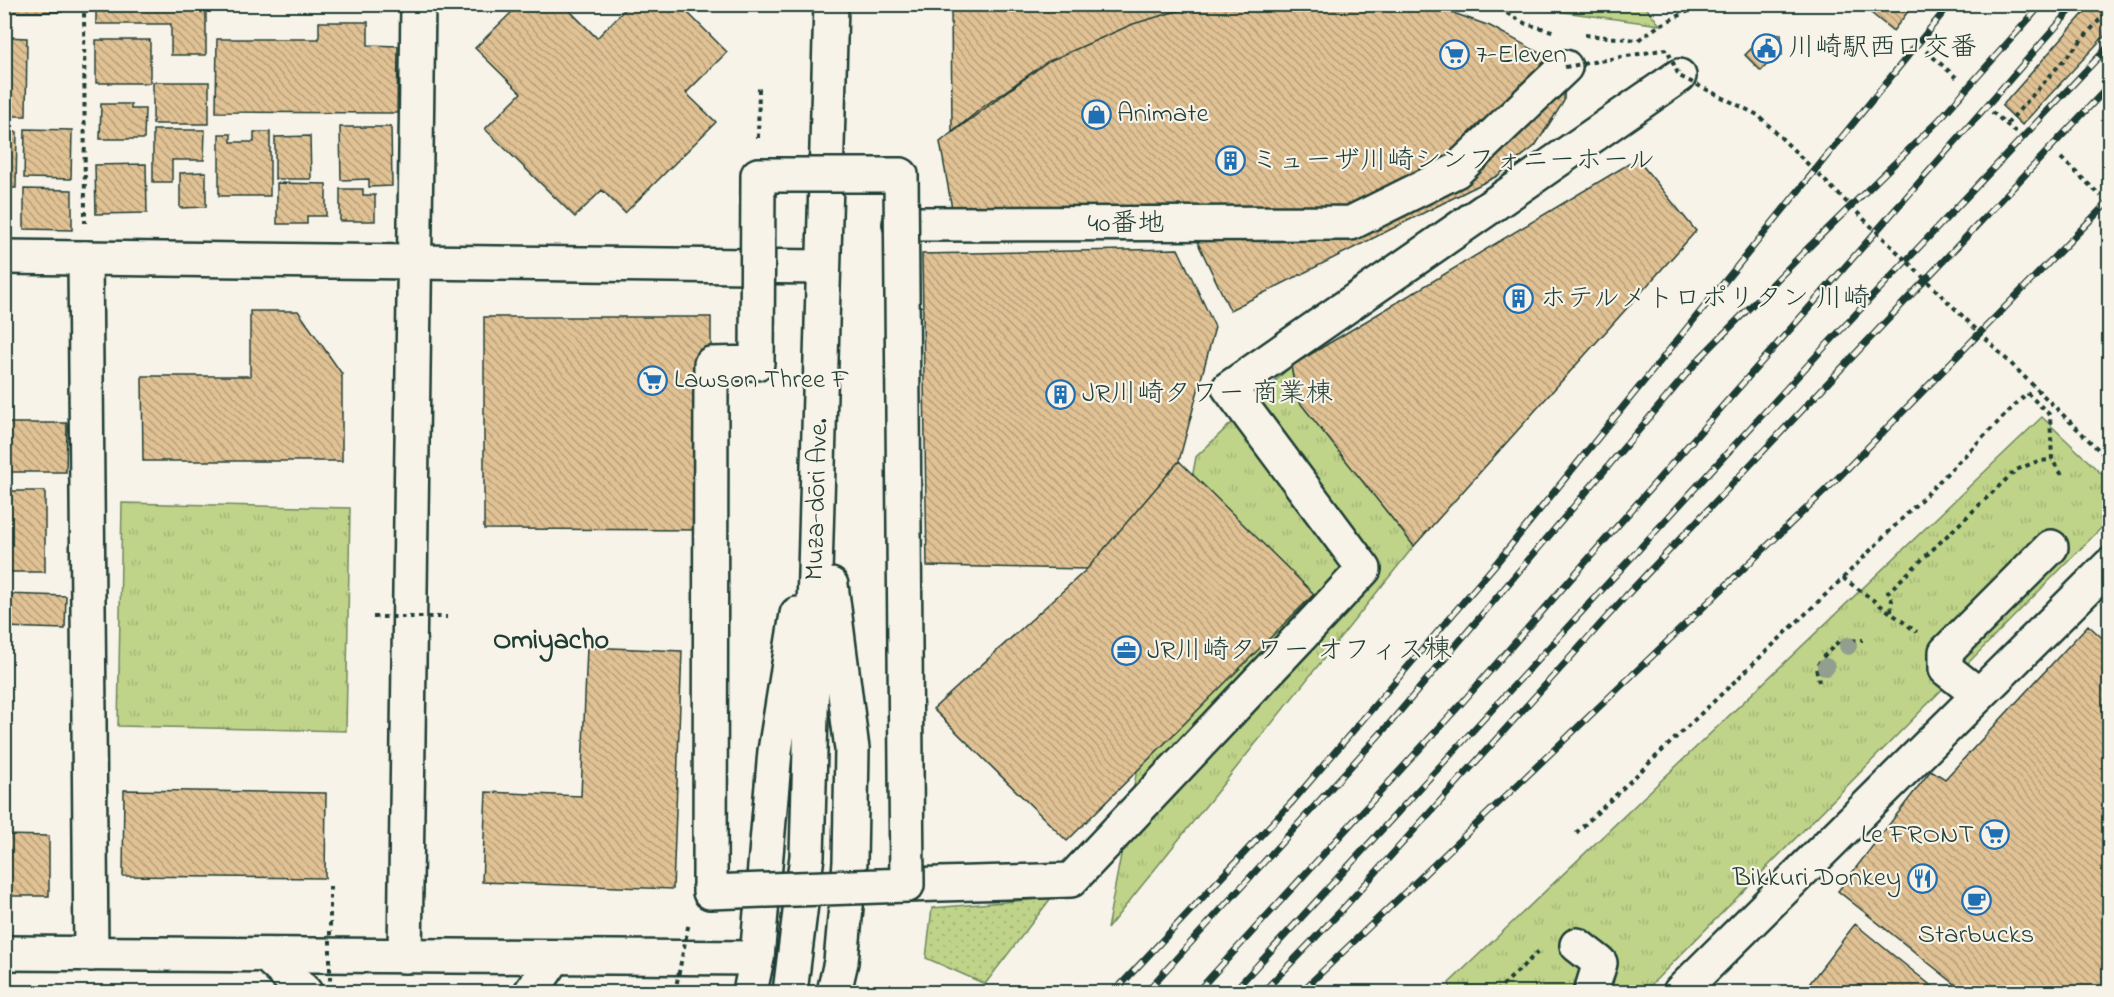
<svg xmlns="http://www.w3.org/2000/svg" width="2114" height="997" font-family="'Indie Flower','Klee One',sans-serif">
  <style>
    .grass { fill: url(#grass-dots); stroke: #6f885e; stroke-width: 1.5 }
    .park { fill: url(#park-tufts); stroke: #6f885e; stroke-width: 1.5 }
    .building { fill: url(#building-back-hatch); stroke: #1f3d34; stroke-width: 1.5 }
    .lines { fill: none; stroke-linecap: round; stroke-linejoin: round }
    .minor-casing { stroke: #1f3d34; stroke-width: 38 }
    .path { stroke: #1f3d34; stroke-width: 4; stroke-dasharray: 4.5 4.5; stroke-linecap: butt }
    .minor { stroke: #f7f3e8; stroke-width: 33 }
    .rail-casing { stroke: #1f3d34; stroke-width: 7 }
    .rail { stroke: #f7f3e8; stroke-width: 4.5; stroke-dasharray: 14; stroke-linecap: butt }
    .minor-bridge-casing { stroke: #1f3d34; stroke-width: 38; stroke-linecap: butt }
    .path-bridge { stroke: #1f3d34; stroke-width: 4; stroke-dasharray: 4.5 4.5; stroke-linecap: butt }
    .minor-bridge { stroke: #f7f3e8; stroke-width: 33 }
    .tree { fill: #929f8e }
    .labels { text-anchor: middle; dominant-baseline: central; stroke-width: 4.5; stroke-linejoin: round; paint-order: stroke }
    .poi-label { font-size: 27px; fill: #1f3d34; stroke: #f7f3e8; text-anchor: start }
    .street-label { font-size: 27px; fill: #1f3d34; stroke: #f7f3e8 }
    .neighbourhood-label { font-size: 28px; font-weight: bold; fill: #1f3d34; stroke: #f7f3e8 }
  </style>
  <defs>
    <pattern id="grass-dots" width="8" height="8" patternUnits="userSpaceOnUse" patternTransform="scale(1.5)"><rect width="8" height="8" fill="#bfd489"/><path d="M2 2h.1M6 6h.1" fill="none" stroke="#a4b777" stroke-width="1.8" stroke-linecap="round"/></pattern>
    <pattern id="park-tufts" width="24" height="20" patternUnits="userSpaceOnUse" patternTransform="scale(1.5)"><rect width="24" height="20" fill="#bfd489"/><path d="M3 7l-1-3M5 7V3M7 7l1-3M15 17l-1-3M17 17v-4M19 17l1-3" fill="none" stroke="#a4b777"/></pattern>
    <pattern id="building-back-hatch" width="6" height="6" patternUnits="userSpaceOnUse" patternTransform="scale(1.5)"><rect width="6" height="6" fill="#e1c294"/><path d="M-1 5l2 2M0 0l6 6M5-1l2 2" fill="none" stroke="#b69f7a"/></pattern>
  </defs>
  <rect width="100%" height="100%" fill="#f7f3e8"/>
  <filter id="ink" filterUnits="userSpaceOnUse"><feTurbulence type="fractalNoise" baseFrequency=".0167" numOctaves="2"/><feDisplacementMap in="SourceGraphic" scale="12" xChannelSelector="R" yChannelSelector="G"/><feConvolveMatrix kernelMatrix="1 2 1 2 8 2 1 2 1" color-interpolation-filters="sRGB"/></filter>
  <g filter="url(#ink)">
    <path class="grass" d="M 1051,898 L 985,984 L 926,958 L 932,908 Z"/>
    <path class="park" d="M 1512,5 L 1644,5 L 1660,25 Z
      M 1291,366 L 1297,399 L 1414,546 L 1107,929 L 1196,457 Z
      M 2042,417 L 2109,481 L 2109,520 L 1644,992 L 1452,992 L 1449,983 Z
      M 122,503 L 350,508 L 346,731 L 118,726 Z"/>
    <path class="building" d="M 4,4 L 62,4 L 62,12 L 4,12 Z
      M 96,4 L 218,4 L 218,10 L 206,10 L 206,55 L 171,55 L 171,24 L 96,24 Z
      M 520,4 L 563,4 L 597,38 L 630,4 L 679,4 L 727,52 L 686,93 L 716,122 L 625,213 L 602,190 L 575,217 L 485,129 L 521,93 L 475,48 Z
      M 951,4 L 1201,4 L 1133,24 L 1047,62 L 952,133 Z
      M 1201,4 L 1423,4 L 1445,10 L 1490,26 L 1565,67 L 1564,101 L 1535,146 L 1497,176 L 1230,310 L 1193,233 L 956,231 L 940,142 L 983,107 L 1047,62 L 1133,24 Z
      M 1860,4 L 1914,4 L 1893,31 Z
      M 2092,4 L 2110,4 L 2110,30 L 2022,125 L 2002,106 Z
      M 319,22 L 368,22 L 368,45 L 398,46 L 397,113 L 216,112 L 217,39 L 319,39 Z
      M 1781,34 L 1782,55 L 1776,55 L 1761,71 L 1745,55 L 1760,40 L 1760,35 Z
      M 4,37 L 27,38 L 26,116 L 4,116 Z
      M 96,40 L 150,40 L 150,83 L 96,83 Z
      M 153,82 L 209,82 L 209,124 L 153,124 Z
      M 101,104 L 131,104 L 131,109 L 145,109 L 144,139 L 100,139 Z
      M 340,127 L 391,127 L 392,186 L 369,187 L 369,179 L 341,180 Z
      M 25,129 L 72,130 L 71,179 L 24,178 Z
      M 153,130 L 205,130 L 204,160 L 172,160 L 172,182 L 153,182 Z
      M 4,132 L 17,132 L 16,188 L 4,188 Z
      M 254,132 L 270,132 L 270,196 L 219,196 L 219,134 L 231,134 L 231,142 L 254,142 Z
      M 310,136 L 311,179 L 275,179 L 275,137 Z
      M 1637,159 L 1696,231 L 1414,546 L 1297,399 L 1291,366 Z
      M 146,164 L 147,213 L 96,214 L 95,165 Z
      M 206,172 L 206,207 L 180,208 L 180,173 Z
      M 277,183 L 326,184 L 326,216 L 307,216 L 307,224 L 277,224 Z
      M 24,189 L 72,190 L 72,230 L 24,229 Z
      M 340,189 L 363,189 L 363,195 L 375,195 L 375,221 L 340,221 Z
      M 1178,249 L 1215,327 L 1179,461 L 1087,569 L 927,566 L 922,254 Z
      M 250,311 L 298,311 L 342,374 L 342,461 L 143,461 L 142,376 L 250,376 Z
      M 484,317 L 711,317 L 711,530 L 484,529 Z
      M 4,423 L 67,423 L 66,472 L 4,472 Z
      M 1179,461 L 1314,594 L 1067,841 L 933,709 L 1087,569 Z
      M 4,491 L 45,491 L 45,572 L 4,572 Z
      M 4,594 L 66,596 L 65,629 L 4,627 Z
      M 2088,625 L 2110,645 L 2110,992 L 1965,992 L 1838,891 L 1931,770 L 1945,779 Z
      M 587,647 L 682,651 L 673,889 L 482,882 L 486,792 L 581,796 Z
      M 124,790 L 326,793 L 325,878 L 123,876 Z
      M 4,835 L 49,836 L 49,896 L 4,896 Z
      M 1855,924 L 1893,955 L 1939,992 L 1803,992 Z"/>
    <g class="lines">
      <defs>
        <g id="minor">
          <path d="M 900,224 L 1351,223 L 1456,171 L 1565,67"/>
          <path d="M 4,257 L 823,267"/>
          <path d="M 85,258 L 91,954"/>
          <path d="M 831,585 L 852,749 L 850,862 L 841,962 L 834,992"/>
          <path d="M 1979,695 L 1946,669 L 1946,652 L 2051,547"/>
          <path d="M 907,885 L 1071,880 L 1364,569 L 1229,388 L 1679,76"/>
          <path d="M 1577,945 L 1600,963 L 1591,992"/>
          <path d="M 4,953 L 757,958"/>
          <path d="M 266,955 L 305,992"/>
          <path d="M 405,956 L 418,4"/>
          <path d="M 531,992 L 555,957"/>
          <path d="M 750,992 L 757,958 L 775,751 L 797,614"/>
          <path id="s1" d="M 790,992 L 807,856 L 831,4"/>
          <path d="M 1680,992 L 2110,565"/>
        </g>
      </defs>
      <use href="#minor" class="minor-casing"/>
      <path class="path" d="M 84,4 L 85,223
        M 1491,4 L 1526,24 L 1556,32
        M 1585,35 L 1638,40 L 1660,25 L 1703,4
        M 1926,51 L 1957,78
        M 1992,112 L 2018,134
        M 2007,124 L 2110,8
        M 758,138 L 759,88
        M 2061,158 L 2101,196
        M 1843,578 L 2027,393 L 2050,415 L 2052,460 L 2062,475
        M 1891,611 L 1892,601 L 1888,592 L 2016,470 L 2038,461 L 2052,460
        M 1819,682 L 1816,668 L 1822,658 L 1839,641 L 1863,640
        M 1576,833 L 1843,578 L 1917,632
        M 1496,992 L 1541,949"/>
      <use href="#minor" class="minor"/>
      <defs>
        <path id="rail" d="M 1114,992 L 1293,801 L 1494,566 L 1950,4
          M 1146,992 L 1390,723 L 1700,358 L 1808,248 L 1939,120 L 2042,4
          M 1197,992 L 1460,705 L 2076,4
          M 1233,992 L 1819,353 L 2110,45
          M 1263,992 L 1340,912 L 1625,597 L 2110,85
          M 1301,992 L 1833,483 L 2110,200"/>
      </defs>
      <use href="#rail" class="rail-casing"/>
      <use href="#rail" class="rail"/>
      <defs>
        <path id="minor-bridge" d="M 758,175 L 901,175 L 907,885 L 710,892 L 711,364 L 757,363 Z"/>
      </defs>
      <use href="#minor-bridge" class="minor-bridge-casing"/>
      <path class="path-bridge" d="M 1565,67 L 1667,49 L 1679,76 L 1758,115 L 2110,461
        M 373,617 L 447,617
        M 330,886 L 330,992
        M 675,992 L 689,922"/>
      <use href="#minor-bridge" class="minor-bridge"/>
    </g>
    <g class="tree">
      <circle cx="1848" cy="646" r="9"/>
      <circle cx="1826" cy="667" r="9"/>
    </g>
  </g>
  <defs>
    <symbol id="civic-ring" viewBox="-11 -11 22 22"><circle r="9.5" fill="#f7f3e8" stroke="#1f6fb2" stroke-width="1.5"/><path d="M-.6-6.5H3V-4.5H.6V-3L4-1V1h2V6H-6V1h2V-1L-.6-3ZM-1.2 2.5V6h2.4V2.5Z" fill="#1f6fb2"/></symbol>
    <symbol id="supermarket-ring" viewBox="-11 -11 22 22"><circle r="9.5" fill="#f7f3e8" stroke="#1f6fb2" stroke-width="1.5"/><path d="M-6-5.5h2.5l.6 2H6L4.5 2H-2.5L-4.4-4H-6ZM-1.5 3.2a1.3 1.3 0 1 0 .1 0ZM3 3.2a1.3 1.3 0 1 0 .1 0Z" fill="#1f6fb2"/></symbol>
    <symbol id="shop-ring" viewBox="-11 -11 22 22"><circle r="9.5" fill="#f7f3e8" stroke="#1f6fb2" stroke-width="1.5"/><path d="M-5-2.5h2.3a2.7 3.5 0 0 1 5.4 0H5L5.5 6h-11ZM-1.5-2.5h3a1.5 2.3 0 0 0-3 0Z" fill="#1f6fb2"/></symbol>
    <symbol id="building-ring" viewBox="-11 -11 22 22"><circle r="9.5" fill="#f7f3e8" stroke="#1f6fb2" stroke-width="1.5"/><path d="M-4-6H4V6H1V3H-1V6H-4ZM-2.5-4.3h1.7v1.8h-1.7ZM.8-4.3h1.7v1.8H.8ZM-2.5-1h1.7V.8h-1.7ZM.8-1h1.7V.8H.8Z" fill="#1f6fb2"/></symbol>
    <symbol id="office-ring" viewBox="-11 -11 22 22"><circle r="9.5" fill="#f7f3e8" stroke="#1f6fb2" stroke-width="1.5"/><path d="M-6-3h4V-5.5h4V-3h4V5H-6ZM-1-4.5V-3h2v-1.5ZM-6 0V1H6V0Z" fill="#1f6fb2"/></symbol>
    <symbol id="restaurant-ring" viewBox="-11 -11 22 22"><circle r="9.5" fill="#f7f3e8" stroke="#1f6fb2" stroke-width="1.5"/><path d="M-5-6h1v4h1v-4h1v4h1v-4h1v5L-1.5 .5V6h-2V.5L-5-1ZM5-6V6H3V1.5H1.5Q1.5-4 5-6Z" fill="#1f6fb2"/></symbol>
    <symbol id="cafe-ring" viewBox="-11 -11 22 22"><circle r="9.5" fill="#f7f3e8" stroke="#1f6fb2" stroke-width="1.5"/><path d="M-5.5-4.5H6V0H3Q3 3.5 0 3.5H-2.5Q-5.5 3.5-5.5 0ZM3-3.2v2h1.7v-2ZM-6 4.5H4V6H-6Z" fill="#1f6fb2"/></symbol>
  </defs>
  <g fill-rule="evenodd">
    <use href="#civic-ring" x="1750" y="32" width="33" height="33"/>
    <use href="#supermarket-ring" x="1438" y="38" width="33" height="33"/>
    <use href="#shop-ring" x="1080" y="98" width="33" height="33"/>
    <use href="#building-ring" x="1214" y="144" width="33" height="33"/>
    <use href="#building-ring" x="1502" y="282" width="33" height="33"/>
    <use href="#supermarket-ring" x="636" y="364" width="33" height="33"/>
    <use href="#building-ring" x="1044" y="378" width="33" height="33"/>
    <use href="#office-ring" x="1110" y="634" width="33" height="33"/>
    <use href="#supermarket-ring" x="1978" y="818" width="33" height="33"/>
    <use href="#restaurant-ring" x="1906" y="862" width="33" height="33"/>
    <use href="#cafe-ring" x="1960" y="884" width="33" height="33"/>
  </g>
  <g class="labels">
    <g class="poi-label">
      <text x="1788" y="48">川崎駅西口交番</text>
      <text x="1476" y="55">7-Eleven</text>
      <text x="1117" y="114">Animate</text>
      <text x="1251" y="161">ミューザ川崎シンフォニーホール</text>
      <text x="1540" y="299">ホテルメトロポリタン 川崎</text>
      <text x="674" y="380">Lawson Three F</text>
      <text x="1082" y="394">JR川崎タワー 商業棟</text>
      <text x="1147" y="651">JR川崎タワー オフィス棟</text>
      <text x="1974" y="835" text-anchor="end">Le FRONT</text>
      <text x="1901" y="878" text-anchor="end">Bikkuri Donkey</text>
      <text x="1976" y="935" text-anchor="middle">Starbucks</text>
    </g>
    <g class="street-label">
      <text x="1126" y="224">40番地</text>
      <text stroke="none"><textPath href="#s1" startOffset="494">Muza-dōri Ave.</textPath></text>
    </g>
    <g class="neighbourhood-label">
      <text x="551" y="641">Omiyacho</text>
    </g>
  </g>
  <rect width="2114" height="997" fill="none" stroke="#f7f3e8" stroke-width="24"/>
  <rect x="12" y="12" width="2090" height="973" fill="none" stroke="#1f3d34" stroke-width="2" filter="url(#ink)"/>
</svg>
